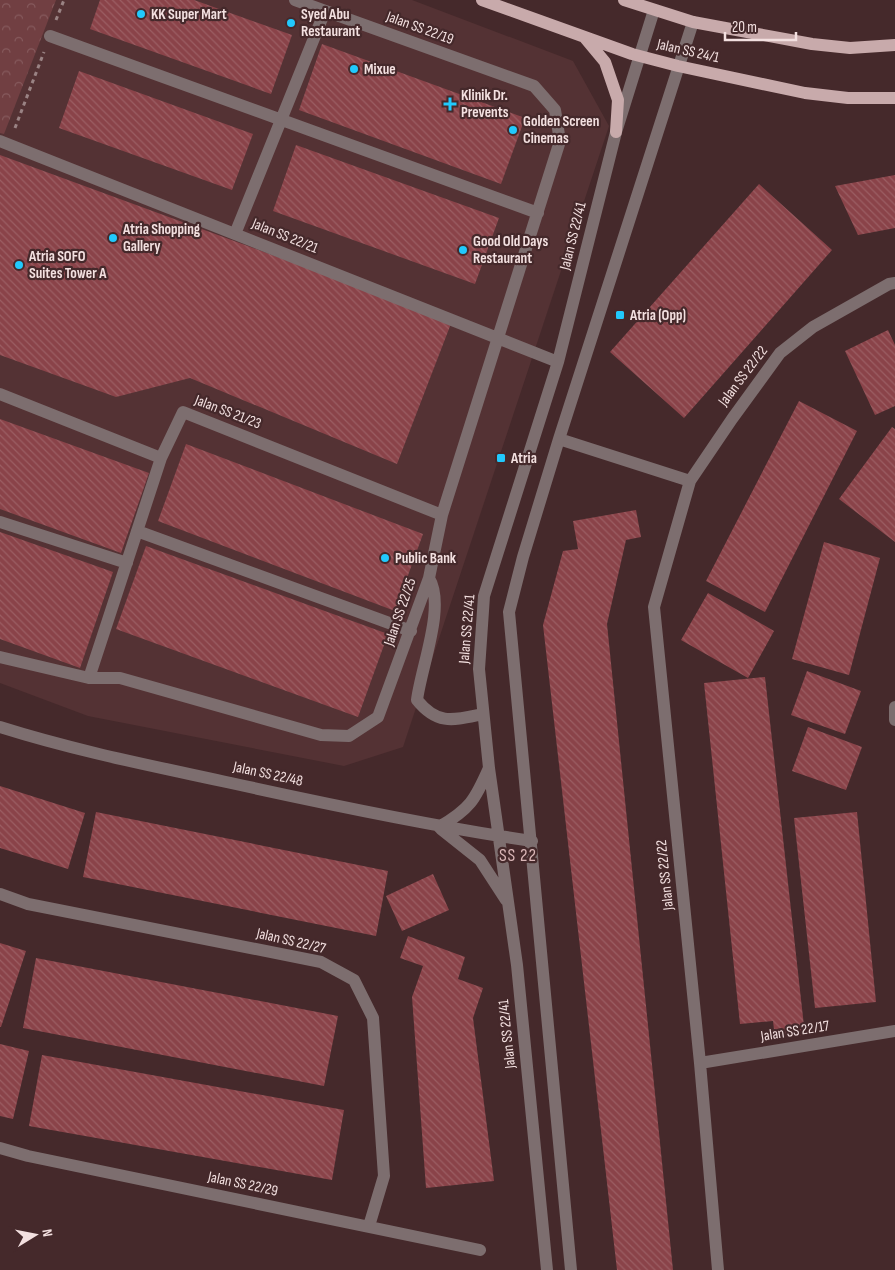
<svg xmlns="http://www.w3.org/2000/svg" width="895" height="1270" font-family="'Sofia Sans Condensed',sans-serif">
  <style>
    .built { fill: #543234 }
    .forest { fill: url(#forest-crowns) }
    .building { fill: url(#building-back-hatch) }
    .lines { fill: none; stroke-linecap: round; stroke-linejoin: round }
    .path { stroke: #9a8384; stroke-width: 3; stroke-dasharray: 4 4; stroke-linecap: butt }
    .minor { stroke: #7d6e6f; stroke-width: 12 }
    .major { stroke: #c8aaab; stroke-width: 12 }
    .poi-dot { fill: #21c9fd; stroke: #45292b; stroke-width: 2 }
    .labels { text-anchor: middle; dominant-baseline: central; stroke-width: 4.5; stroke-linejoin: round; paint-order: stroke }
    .poi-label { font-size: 15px; font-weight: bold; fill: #f3e0e0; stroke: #45292b; text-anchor: start }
    .street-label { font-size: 15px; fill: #f3e0e0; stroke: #45292b }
    .quarter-label { font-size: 18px; letter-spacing: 1px; fill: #dbb7b8; stroke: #45292b }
  </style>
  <defs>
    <pattern id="forest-crowns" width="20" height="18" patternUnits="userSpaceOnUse" patternTransform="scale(1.25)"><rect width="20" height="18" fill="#713f42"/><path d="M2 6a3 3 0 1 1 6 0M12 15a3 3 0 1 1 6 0" fill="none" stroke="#865a5d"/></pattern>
    <pattern id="building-back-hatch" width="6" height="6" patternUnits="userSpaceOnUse" patternTransform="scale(1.25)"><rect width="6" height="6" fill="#8a4349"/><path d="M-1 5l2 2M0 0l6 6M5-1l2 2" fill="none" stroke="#9b5e63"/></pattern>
  </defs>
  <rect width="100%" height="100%" fill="#45292b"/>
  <path class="built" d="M 0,0 L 412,0 L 573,61 L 609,126 L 403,747 L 344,766 L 88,716 L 0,683 Z"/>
  <path class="forest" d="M 0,0 L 56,0 L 4,134 L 0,133 Z"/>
  <path class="building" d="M 100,0 L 194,0 L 292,35 L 271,94 L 90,29 Z
    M 322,44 L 525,118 L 501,184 L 299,110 Z
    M 79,71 L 253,134 L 232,190 L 59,128 Z
    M 296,145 L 499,218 L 475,284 L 273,211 Z
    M 0,155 L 452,321 L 397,464 L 190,378 L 116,397 L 0,355 Z
    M 895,175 L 895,228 L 858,235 L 835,186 Z
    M 759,184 L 832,250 L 684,418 L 610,352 Z
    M 888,330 L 895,345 L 895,406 L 875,415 L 845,351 Z
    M 799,401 L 857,431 L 765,612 L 706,581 Z
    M 0,419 L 149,473 L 121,553 L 0,509 Z
    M 892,427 L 895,429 L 895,542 L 839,499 Z
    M 186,444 L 423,534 L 395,611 L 158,521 Z
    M 636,510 L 641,537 L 626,540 L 607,624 L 673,1270 L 617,1270 L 543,625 L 563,551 L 578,549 L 573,521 Z
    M 0,532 L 113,572 L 80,668 L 0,639 Z
    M 824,542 L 880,558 L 849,675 L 792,659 Z
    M 146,546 L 388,634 L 358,717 L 116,629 Z
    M 708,593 L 774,631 L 748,678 L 681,640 Z
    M 807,671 L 861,691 L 845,734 L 791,715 Z
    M 765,677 L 805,1035 L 775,1038 L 773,1021 L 740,1024 L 704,683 Z
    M 808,727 L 862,747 L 846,790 L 792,771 Z
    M 0,786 L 85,813 L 68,869 L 0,848 Z
    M 96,812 L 388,871 L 376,936 L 83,877 Z
    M 857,812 L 876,1002 L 815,1008 L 794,818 Z
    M 433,874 L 449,910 L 402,931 L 386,896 Z
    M 408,936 L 465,957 L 458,979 L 483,988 L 473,1018 L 494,1181 L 426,1188 L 412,997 L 423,966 L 400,958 Z
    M 0,943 L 26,951 L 1,1027 L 0,1027 Z
    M 36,958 L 338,1016 L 324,1086 L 23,1028 Z
    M 0,1044 L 29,1051 L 13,1119 L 0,1116 Z
    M 42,1055 L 344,1110 L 332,1180 L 29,1126 Z"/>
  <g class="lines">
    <path class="path" d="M 56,20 L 64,0
      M 15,128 L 44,52"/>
    <path class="minor" d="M 50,36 L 538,213
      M 0,141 L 558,362
      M 235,234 L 325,11
      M 0,394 L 161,458 L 183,412 L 442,515
      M 559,439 L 690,481
      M 0,522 L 127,563
      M 137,531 L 411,631
      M 429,578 C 446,606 421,667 417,700 C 438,726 454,720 483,714
      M 0,657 L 89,678 L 120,678 L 321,735 L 349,736 L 378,717 L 429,578 L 442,515 L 560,141 L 555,110 L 534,86 L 295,0
      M 89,678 L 161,458
      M 895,707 L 895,720
      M 0,727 C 76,751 153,766 231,783 C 331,805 431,826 532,841
      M 439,827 C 470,809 475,800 489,768
      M 441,829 L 480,860 L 506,900
      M 0,894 L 28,904 L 321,962 L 354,980 L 373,1018 L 384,1176 L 369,1226
      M 700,1063 L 895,1031
      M 0,1148 L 28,1156 L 480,1250
      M 547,1270 L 517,965 L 489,768 L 479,669 L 484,596 L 558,362 L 616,132 L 654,10
      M 571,1270 L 509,612 L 523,557 L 559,439 L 693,22
      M 718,1270 L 700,1063 L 654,607 L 690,481 L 732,419 L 780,353 L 813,327 L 889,284 L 895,283"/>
    <path class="major" d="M 482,0 L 632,54 L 678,66 L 805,93 L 848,98 L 895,98
      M 624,0 L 693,22 L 812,44 L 850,48 L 895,45
      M 585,38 L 605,62 L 618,100 L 616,132"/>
  </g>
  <g class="poi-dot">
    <circle cx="141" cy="14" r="5"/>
    <circle cx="291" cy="23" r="5"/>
    <circle cx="354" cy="69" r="5"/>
    <path d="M447.5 96.5h5v5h5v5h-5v5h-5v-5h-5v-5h5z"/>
    <circle cx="513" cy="130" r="5"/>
    <circle cx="113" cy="238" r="5"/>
    <circle cx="463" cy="250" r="5"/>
    <circle cx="19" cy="265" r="5"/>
    <rect x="615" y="310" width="10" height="10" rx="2.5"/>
    <rect x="496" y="453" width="10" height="10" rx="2.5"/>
    <circle cx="385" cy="558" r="5"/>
  </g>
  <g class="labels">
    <g class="poi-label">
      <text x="151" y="14">KK Super Mart</text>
      <text x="301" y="14">Syed Abu<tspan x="301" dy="17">Restaurant</tspan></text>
      <text x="364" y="69">Mixue</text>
      <text x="461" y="95">Klinik Dr.<tspan x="461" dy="17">Prevents</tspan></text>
      <text x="523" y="121">Golden Screen<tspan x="523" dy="17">Cinemas</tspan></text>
      <text x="123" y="229">Atria Shopping<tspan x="123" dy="17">Gallery</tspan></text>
      <text x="473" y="241">Good Old Days<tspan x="473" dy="17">Restaurant</tspan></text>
      <text x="29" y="256">Atria SOFO<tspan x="29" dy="17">Suites Tower A</tspan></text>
      <text x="630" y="315">Atria (Opp)</text>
      <text x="511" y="458">Atria</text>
      <text x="395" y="558">Public Bank</text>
    </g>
    <g class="street-label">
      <text transform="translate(420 28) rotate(20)">Jalan SS 22/19</text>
      <text transform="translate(688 51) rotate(13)">Jalan SS 24/1</text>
      <text transform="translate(285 236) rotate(22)">Jalan SS 22/21</text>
      <text transform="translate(573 236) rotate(-76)">Jalan SS 22/41</text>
      <text transform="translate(743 376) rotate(-53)">Jalan SS 22/22</text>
      <text transform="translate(228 412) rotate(21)">Jalan SS 21/23</text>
      <text transform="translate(400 612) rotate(-71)">Jalan SS 22/25</text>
      <text transform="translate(467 629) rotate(-85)">Jalan SS 22/41</text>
      <text transform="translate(268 774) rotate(12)">Jalan SS 22/48</text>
      <text transform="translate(665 875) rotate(-96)">Jalan SS 22/22</text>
      <text transform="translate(291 941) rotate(13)">Jalan SS 22/27</text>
      <text transform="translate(795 1031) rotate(-9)">Jalan SS 22/17</text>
      <text transform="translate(507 1034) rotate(-96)">Jalan SS 22/41</text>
      <text transform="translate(243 1184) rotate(12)">Jalan SS 22/29</text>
    </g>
    <g class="quarter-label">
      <text x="518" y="855">SS 22</text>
    </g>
  </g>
  <g transform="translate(35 1235) rotate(80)" stroke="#45292b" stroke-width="4" paint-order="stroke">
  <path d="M0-4L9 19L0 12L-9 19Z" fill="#f3e0e0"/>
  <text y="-8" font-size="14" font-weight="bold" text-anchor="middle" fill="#f3e0e0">N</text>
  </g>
  <path d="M725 32v8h71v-8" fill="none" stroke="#f3e0e0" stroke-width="2.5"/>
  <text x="732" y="32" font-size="15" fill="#f3e0e0" stroke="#45292b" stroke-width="4" paint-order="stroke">20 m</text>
</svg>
